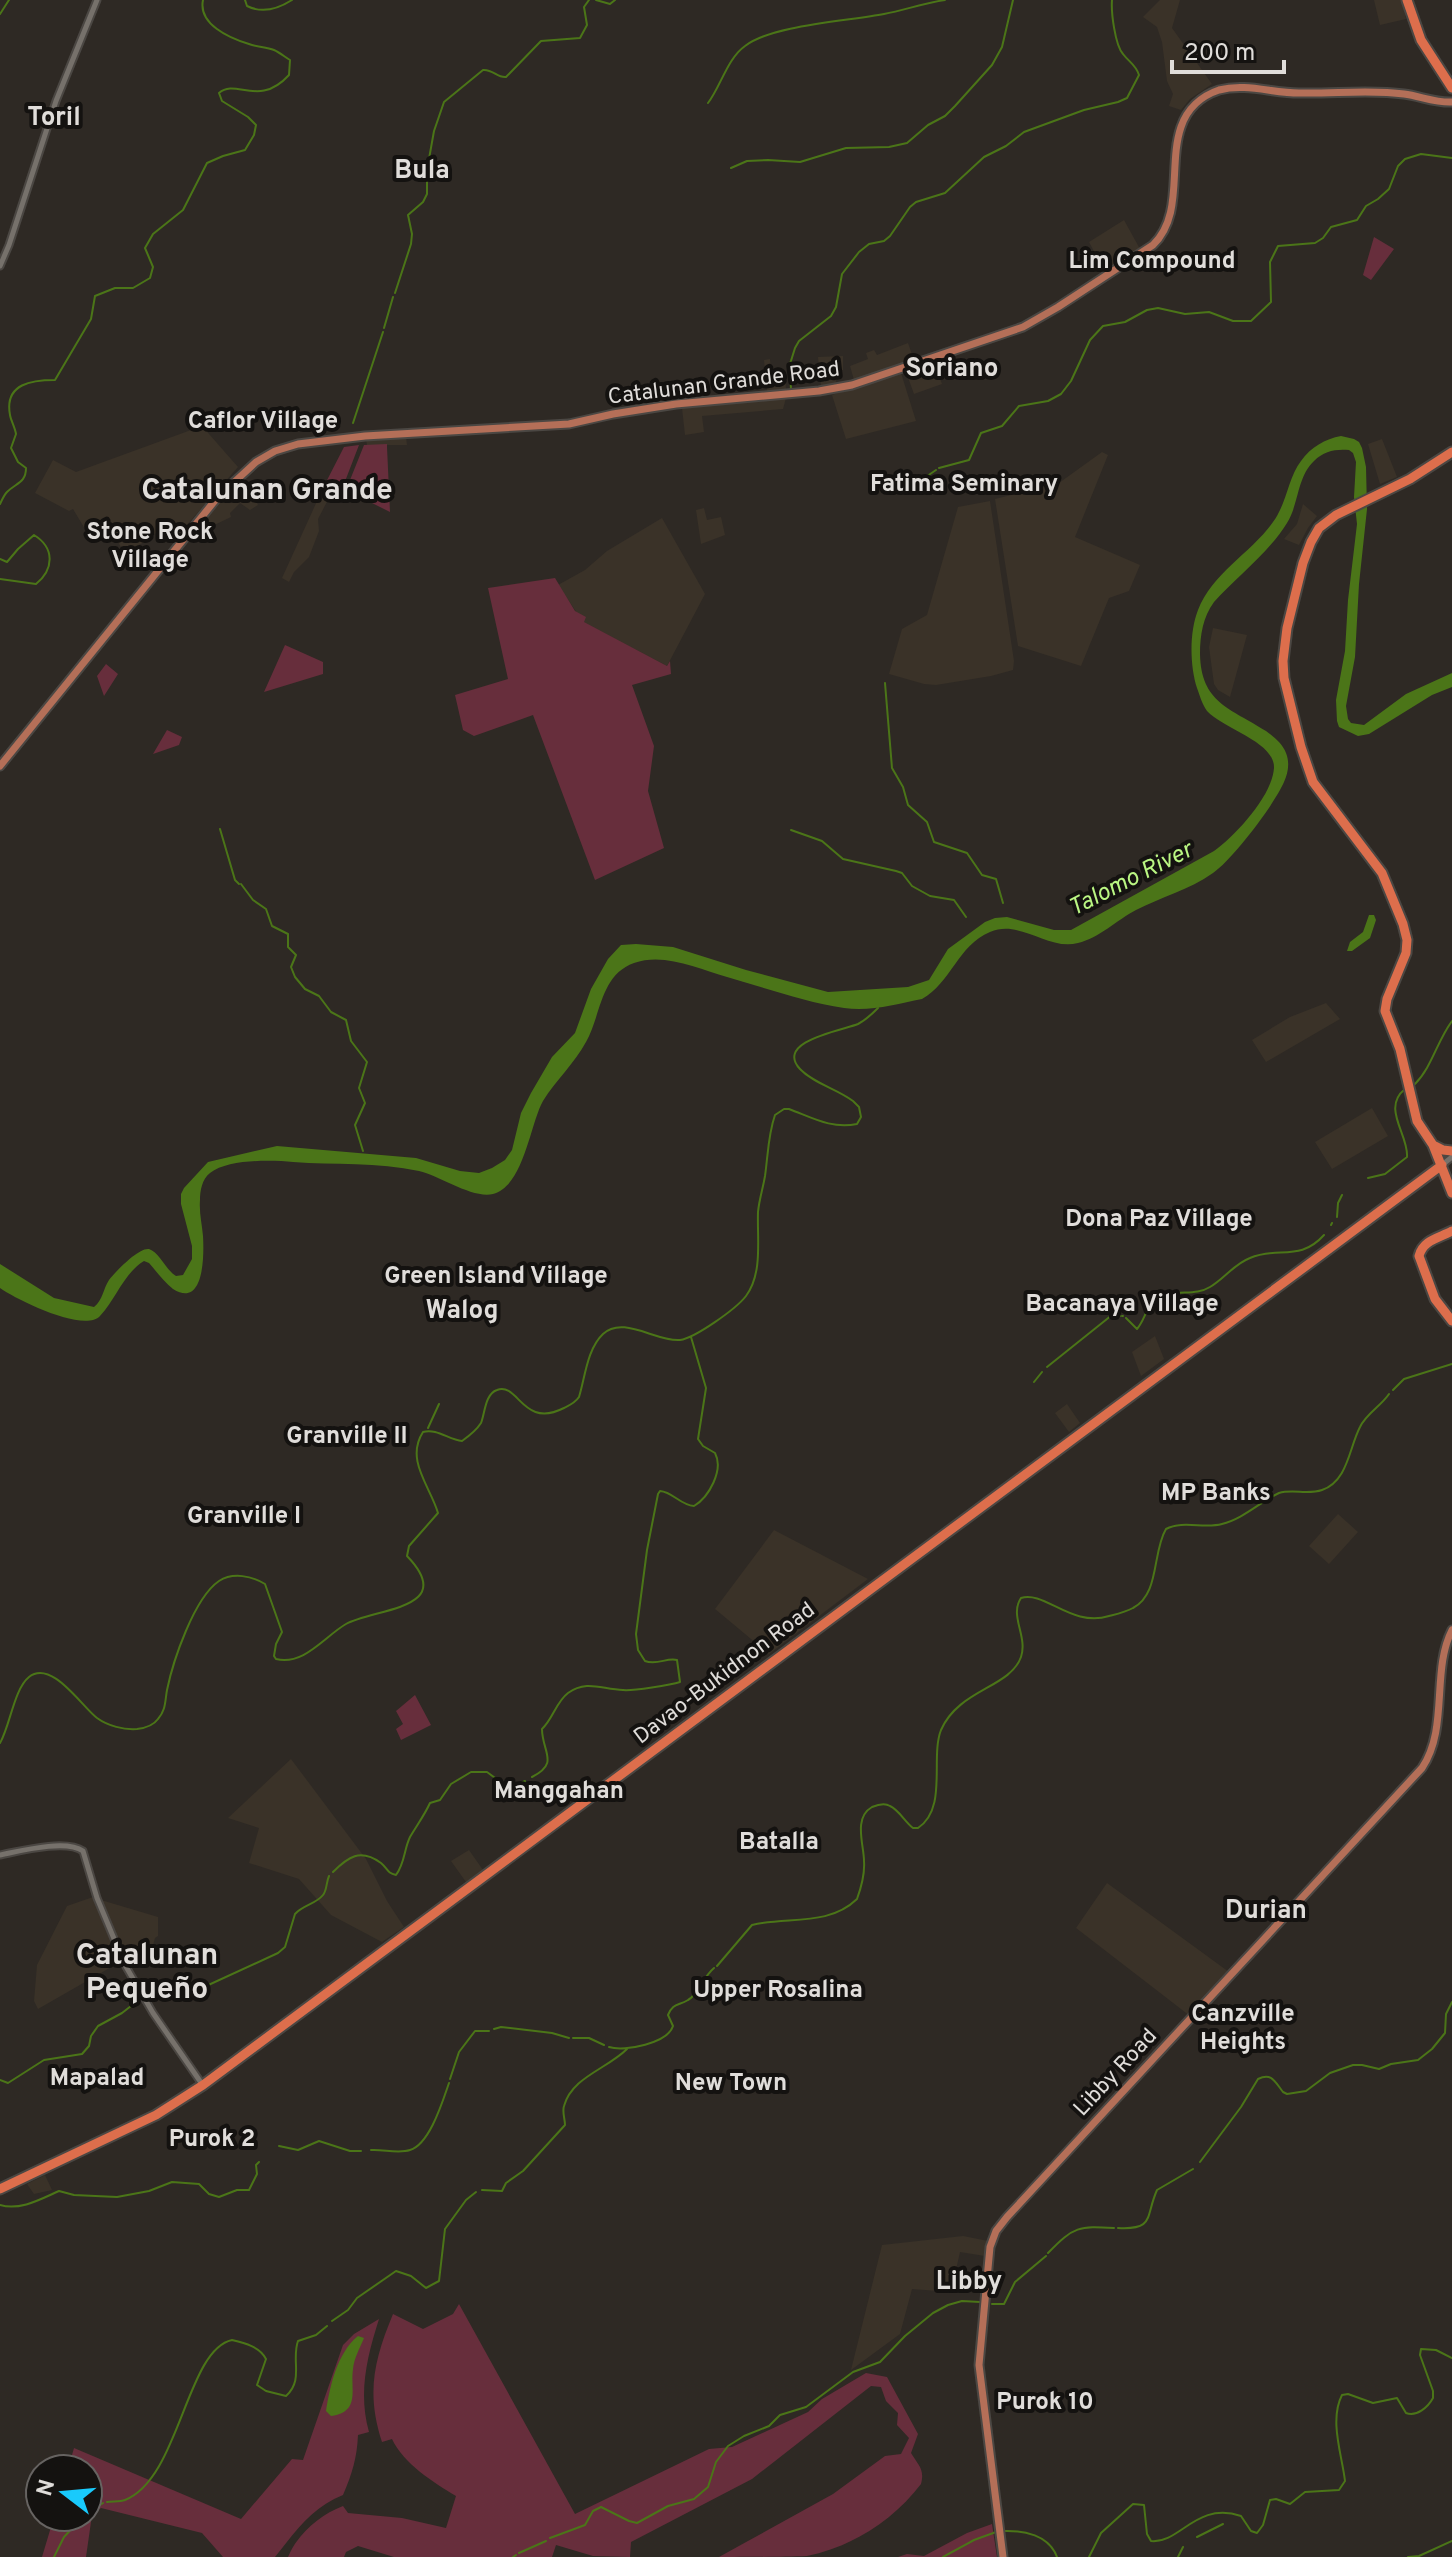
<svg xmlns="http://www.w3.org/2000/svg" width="1452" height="2557" font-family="Overpass,sans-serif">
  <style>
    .built { fill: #3a3228 }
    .green { fill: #672e3c }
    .water { fill: #4b7518 }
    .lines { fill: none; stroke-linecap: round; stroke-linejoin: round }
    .stream { stroke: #4b7518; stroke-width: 2 }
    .minor-casing { stroke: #4b4743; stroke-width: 9 }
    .major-casing { stroke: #4b4743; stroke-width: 11 }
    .highway-casing { stroke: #4b4743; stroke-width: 13 }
    .minor { stroke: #76716b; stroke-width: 5 }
    .major { stroke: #b46f58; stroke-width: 7 }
    .highway { stroke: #dd6e4c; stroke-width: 9 }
    .labels { text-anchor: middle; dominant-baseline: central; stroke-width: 8; stroke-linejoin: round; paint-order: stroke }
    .street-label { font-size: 22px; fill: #e0ddda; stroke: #141210 }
    .neighbourhood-label { font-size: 24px; font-weight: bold; fill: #e0ddda; stroke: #141210 }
    .water-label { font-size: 24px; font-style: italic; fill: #baf683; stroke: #141210 }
    .quarter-label { font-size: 26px; font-weight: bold; fill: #e0ddda; stroke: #141210 }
    .district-label { font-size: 30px; font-weight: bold; fill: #e0ddda; stroke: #141210 }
  </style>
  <rect width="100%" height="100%" fill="#2e2924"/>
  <path class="built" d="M 1160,0 L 1180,0 L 1172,28 L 1212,84 L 1190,99 L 1181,110 L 1169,106 L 1173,94 L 1167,81 L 1162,42 L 1157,27 L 1143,17 Z
    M 1374,0 L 1402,0 L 1406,19 L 1380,25 Z
    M 1124,220 L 1140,249 L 1106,274 L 1089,242 Z
    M 908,343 L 914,360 L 854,380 L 850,366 L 868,359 L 866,353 L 874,350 L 877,355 Z
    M 843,356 L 843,370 L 835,371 L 836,383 L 821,386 L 818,357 Z
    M 770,359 L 771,372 L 785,371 L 786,390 L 767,391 L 764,360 Z
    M 934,362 L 942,384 L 914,394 L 906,372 Z
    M 901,373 L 916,421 L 846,439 L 832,395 Z
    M 786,398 L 783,409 L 702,416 L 704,432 L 685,435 L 682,408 Z
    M 202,426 L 238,467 L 177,536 L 173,531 L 167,534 L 161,531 L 152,535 L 153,538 L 124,552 L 107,524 L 93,532 L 90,526 L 85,529 L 73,509 L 69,511 L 35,493 L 53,460 L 76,472 Z
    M 406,437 L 407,445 L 367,445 L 366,439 Z
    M 1382,439 L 1397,477 L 1380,484 L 1368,444 Z
    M 1102,452 L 1108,455 L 1075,537 L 1140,565 L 1129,591 L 1109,598 L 1081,666 L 1018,646 L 995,499 L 1059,483 Z
    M 239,481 L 255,498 L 258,505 L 250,510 L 240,503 L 230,513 L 231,517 L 208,528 L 203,523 Z
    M 341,485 L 330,496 L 318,519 L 319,531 L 309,557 L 294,572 L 289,582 L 282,578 L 323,488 Z
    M 990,501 L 1014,661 L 1013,670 L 991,676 L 936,685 L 924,684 L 889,674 L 902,629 L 927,615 L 958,507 Z
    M 1303,504 L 1317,516 L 1308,528 L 1299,545 L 1284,539 L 1297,524 Z
    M 704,508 L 707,520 L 721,517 L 725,535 L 701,544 L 696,510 Z
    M 662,518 L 705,594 L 667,666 L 583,622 L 558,585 L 585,570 L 607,551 Z
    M 1213,628 L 1247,635 L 1230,697 L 1218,690 L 1214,684 L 1209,647 Z
    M 1326,1003 L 1340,1019 L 1266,1062 L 1252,1040 L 1290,1017 Z
    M 1372,1108 L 1388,1136 L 1332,1169 L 1315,1142 Z
    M 1155,1336 L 1164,1359 L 1141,1376 L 1132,1352 Z
    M 1067,1404 L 1080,1423 L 1069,1432 L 1055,1413 Z
    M 1338,1514 L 1358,1532 L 1329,1564 L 1309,1546 Z
    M 774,1530 L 868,1579 L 769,1654 L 715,1609 Z
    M 291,1759 L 366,1859 L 387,1901 L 404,1927 L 382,1942 L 331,1915 L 299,1879 L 249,1863 L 259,1828 L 228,1818 Z
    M 469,1850 L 483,1870 L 466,1882 L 451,1861 Z
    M 1107,1883 L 1229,1972 L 1190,2016 L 1076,1928 Z
    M 93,1897 L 120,1962 L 38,2009 L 34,2001 L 37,1965 L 67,1906 Z
    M 101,1900 L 158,1917 L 158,1936 L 155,1938 L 152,1949 L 154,1956 L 126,1963 Z
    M 45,2175 L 52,2190 L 34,2194 L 27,2184 Z
    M 963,2236 L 988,2241 L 985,2256 L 960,2252 L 951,2292 L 912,2289 L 900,2334 L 851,2370 L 882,2245 Z"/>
  <path class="green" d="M 1374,237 L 1394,249 L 1371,280 L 1363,275 Z
    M 387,444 L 387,447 L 390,512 L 346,490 L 364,445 Z
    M 359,445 L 344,484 L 323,488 L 344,447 Z
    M 555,578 L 575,611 L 586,617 L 584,622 L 667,666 L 670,661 L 671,674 L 632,685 L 654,746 L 648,791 L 664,848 L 595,880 L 533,715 L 474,736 L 463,730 L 455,695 L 508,679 L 488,588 Z
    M 285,645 L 323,662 L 323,674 L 264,692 Z
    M 106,664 L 118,674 L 104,696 L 97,676 Z
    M 167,730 L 182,737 L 179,745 L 153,754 Z
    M 415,1695 L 431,1725 L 401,1740 L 396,1729 L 403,1724 L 396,1711 Z
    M 459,2304 L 575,2514 L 709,2449 L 732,2447 L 808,2412 L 822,2399 L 866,2373 L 887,2377 L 918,2434 L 911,2453 C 918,2465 925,2469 921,2484 C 893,2521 851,2547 807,2556 C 783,2557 744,2557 719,2557 L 833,2494 L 885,2456 L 901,2454 L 909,2438 L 897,2425 L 898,2413 L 886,2401 L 881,2387 L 871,2386 L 752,2479 L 631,2542 L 630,2557 L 593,2556 L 556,2545 L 552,2557 L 394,2557 L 358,2546 L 346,2552 L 344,2557 L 288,2557 C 297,2535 319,2515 343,2506 L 348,2513 L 402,2518 L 446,2528 L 456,2496 C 434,2483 403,2463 392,2439 L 382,2442 C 366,2393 374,2360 393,2314 L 423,2329 L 453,2314 Z
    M 379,2319 C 367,2357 358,2393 369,2432 L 358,2435 C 357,2458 352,2474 343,2495 C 312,2507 295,2532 275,2557 L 223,2557 L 202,2533 L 101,2508 L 92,2515 L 86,2557 L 42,2557 L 54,2517 L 88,2517 L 88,2469 L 68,2469 L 74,2448 L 241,2519 L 292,2459 L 303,2460 L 343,2345 L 354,2334 Z
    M 992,2524 L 997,2557 L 898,2557 L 907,2554 L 924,2556 L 967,2533 Z"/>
  <path class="water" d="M 1341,436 L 1354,439 L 1359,442 L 1362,448 L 1366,467 L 1367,509 L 1359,584 L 1355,657 L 1346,706 L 1348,719 L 1351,723 L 1364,725 L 1406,694 L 1452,673 L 1452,687 L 1432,695 L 1369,734 L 1358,736 L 1339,727 L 1337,721 L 1336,700 L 1345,651 L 1348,600 L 1357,524 L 1354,497 L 1356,462 L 1353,453 L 1349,450 C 1335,449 1324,451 1314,461 C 1297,477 1299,504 1287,523 C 1271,550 1236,578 1214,602 C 1203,617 1200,635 1200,654 C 1201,703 1230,708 1266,731 C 1273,736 1283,744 1286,753 C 1290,763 1288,773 1284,782 C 1274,805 1233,859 1213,873 C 1189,890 1161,897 1136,910 C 1117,920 1099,938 1078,943 C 1048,951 1021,919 990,932 C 958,945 951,983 922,999 C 897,1004 870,1012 844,1008 C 805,1002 766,988 727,977 C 699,969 664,952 634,963 C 600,975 601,1016 586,1042 C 574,1064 556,1080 543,1101 C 530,1124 524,1186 493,1194 C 473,1199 440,1176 419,1171 C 378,1162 334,1165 293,1162 C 271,1160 228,1159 210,1173 C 202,1179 200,1191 200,1200 C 199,1213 202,1224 203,1236 C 204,1253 205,1309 173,1289 C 164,1282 156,1271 149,1263 L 144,1261 C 124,1273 116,1299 100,1316 C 84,1333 17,1300 0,1288 L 0,1264 L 54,1298 L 94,1307 C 103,1300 103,1289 109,1280 C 115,1272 139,1247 149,1249 C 159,1252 166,1270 176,1276 L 183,1275 L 192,1259 L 192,1246 L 181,1204 L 181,1194 L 184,1188 L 208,1162 L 277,1146 L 416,1158 L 460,1171 L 479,1173 L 492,1168 L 505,1160 L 512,1150 L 521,1113 L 531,1093 L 552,1057 L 575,1033 L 591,989 L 608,959 L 621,945 L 636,944 L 673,947 L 746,970 L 828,992 L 908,987 L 929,980 L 948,949 L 985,922 L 995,918 L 1007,917 L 1054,930 L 1071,930 L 1214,851 C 1236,835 1272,796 1274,768 C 1275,742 1224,729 1207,711 C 1202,704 1200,696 1197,688 C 1190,666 1189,633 1198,610 C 1212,573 1251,553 1273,522 C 1287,503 1288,478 1301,461 C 1311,447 1325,439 1341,436 Z
    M 1369,915 L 1374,915 L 1376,920 L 1370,938 L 1352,951 L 1347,951 L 1350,942 L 1363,932 Z
    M 358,2336 L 364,2338 C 360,2348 354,2358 353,2369 C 350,2389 361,2412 331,2416 L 326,2411 C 330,2386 337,2353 358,2336 Z"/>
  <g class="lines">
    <path class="stream" d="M 245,0 L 247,6 C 263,14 278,9 292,0
      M 596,0 L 610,4 L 615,0
      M 0,14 L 9,0
      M 708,103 C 721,86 727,59 745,46 C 772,25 848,21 884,14 C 905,10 924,3 945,0
      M 731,168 L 747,161 L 768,160 L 800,162 L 846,148 L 889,147 L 907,143 L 928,125 L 945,116 L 955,106 L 992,65 L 1002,47 L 1013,0
      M 395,293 L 411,244 L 412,234 L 408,215 L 423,202 L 427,194 L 427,170 L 434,131 L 444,102 L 483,70 C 493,69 497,78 506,77 L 541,41 L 580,38 L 587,25 L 584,7 L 589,0
      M 384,328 L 393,297
      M 791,390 L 790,364 L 795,348 L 799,341 L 831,316 L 836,307 L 842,274 L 859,252 L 869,244 L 884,241 L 890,236 L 910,207 L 916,202 L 945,193 L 984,157 L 1006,146 L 1024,132 L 1084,110 L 1118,102 L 1127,98 L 1139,75 C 1136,65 1129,62 1123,54 C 1115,45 1111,12 1112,0
      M 353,423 L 383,332
      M 939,468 L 969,460 L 981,433 L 1002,426 L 1019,406 L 1048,401 L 1061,394 L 1071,381 L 1090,340 L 1103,326 L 1125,322 L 1147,310 L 1158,308 L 1185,314 L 1209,312 L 1233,321 L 1251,321 L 1271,302 L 1270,262 L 1278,246 L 1315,243 L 1323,238 L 1331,227 L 1357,220 L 1366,206 L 1378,199 L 1389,189 L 1398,166 L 1405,159 L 1421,154 L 1452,158
      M 920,481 L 936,470
      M 0,504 C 2,500 4,495 7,492 C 16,483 26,483 26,468 L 18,462 L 11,448 L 16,434 C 15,427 11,421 10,415 C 4,383 33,380 55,380 L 91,319 L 95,296 L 115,288 L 133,288 L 150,278 L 153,267 L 145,248 L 153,234 L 183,210 L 207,163 L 223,156 L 245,150 L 254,135 L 256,125 L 248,117 L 222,101 L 219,93 C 236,78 259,108 289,75 L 290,60 C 285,57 279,52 274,50 C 266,47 257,47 249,44 C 229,38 198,24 203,0
      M 0,559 L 7,562 L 18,549 L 34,535 C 55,548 54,569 36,584 L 0,579
      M 885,683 L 892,768 L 903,787 L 908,805 L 927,822 L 934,842 L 967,853 L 982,875 L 996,879 L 1003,903
      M 220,829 L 235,880 L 239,884
      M 791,830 L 822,841 L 843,859 L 896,871 L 902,873 L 912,886 L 930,896 L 954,900 L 966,917
      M 241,884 L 253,900 L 266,909 L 272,926 L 288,934 L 288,947 L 296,955 L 291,967 L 295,977 L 305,989 L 319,996 L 331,1012 L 346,1020 L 351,1041 L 367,1062 L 359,1088 L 365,1103 L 355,1125 L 363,1151
      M 1415,1084 C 1432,1067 1437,1041 1452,1021
      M 1368,1178 L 1385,1174 L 1407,1157 C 1409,1135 1381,1108 1405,1089
      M 1337,1217 L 1338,1203 L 1342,1195
      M 1331,1225 L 1332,1223
      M 1122,1316 L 1123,1316
      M 1126,1318 L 1137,1329 C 1145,1320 1146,1306 1157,1299 C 1174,1288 1194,1297 1210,1287 C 1224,1279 1234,1264 1250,1258 C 1278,1246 1300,1262 1324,1235
      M 1047,1367 L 1112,1315 L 1120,1316
      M 1034,1382 L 1042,1372
      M 1393,1390 L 1404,1379 L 1452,1364
      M 428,1428 L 439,1404
      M 0,1743 C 10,1726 14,1689 29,1677 C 52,1659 82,1707 97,1718 C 108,1726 124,1730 137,1729 C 146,1728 153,1726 158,1719 C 166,1710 165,1701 167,1690 C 173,1661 194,1598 219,1581 C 233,1572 252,1576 265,1584 L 282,1632 L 276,1644 L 274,1656 L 276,1659 C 304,1666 325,1636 346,1624 C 374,1608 459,1610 407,1556 L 409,1546 L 438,1513 C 430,1486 405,1460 423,1432 C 437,1428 449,1440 462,1441 C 469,1436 476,1431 481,1423 C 485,1413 485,1394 497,1390 C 519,1382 522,1429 564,1408 C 570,1405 575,1403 579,1397 C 585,1378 587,1349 603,1334 C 623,1315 656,1342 680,1340 C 695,1338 736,1309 746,1296 C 763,1273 757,1239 758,1212 C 759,1200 763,1188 765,1176 C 768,1155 768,1135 775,1115 L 784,1109 L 789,1109 C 813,1118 831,1129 857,1124 L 861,1117 L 859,1107 L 853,1101 C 837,1089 813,1083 800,1069 C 774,1041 844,1030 858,1024 C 866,1020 872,1014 878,1008
      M 532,1777 C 560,1763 542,1752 542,1729 C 553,1719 556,1702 568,1693 C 587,1679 603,1690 623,1690 C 633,1691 671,1685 680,1682 L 677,1660 C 667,1657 657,1666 645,1661 L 638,1650 L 636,1634 L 647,1550 L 658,1494 L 660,1491 C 673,1492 680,1505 694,1506 C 709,1497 724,1470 715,1453 L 703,1446 L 698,1439 L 706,1388 L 691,1337
      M 333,1872 C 348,1857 360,1848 381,1863 C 388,1869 387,1873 396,1875 C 405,1863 404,1849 410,1837 C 417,1825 424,1816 430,1803 L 440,1800 L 451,1784 L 471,1772 L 487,1772 L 510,1789 L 525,1781
      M 717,1966 L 752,1925 C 787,1916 828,1927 857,1899 C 861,1888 865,1874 864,1861 C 864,1845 853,1818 872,1807 C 877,1805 885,1803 890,1806 C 899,1810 905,1822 913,1828 L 918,1828 C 948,1808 930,1758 941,1730 C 959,1689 1010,1688 1021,1657 C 1028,1636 1009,1616 1021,1598 C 1044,1590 1072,1628 1109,1616 C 1117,1614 1126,1612 1133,1608 C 1160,1594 1152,1552 1166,1529 C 1183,1520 1204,1529 1222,1524 C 1243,1519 1260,1502 1279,1493 C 1293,1489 1308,1495 1322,1490 C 1348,1481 1349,1448 1360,1427 C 1366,1414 1381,1406 1389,1394
      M 147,1995 L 191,1993 L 278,1953 L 285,1947 L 295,1914 C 303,1905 316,1904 323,1895 C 327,1890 326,1883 329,1876
      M 494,2029 L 501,2027 L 552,2033 L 569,2038
      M 573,2038 L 589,2038 L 604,2045
      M 609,2047 C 625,2052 668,2043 673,2026 L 668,2015 C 673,2003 678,2006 688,2000 C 698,1995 703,1977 714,1968
      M 450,2079 L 459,2052 L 475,2031 L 489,2031
      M 0,2080 L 8,2083 L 44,2060 L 82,2054 L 89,2046 L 91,2036 L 98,2026 L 122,2013 L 140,1999
      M 279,2146 L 298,2150 L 319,2141 L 350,2151 L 361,2151
      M 371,2150 C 383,2149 398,2154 410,2150 C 430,2144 443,2100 449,2083
      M 1200,2162 L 1241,2107 L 1258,2079 C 1272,2072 1275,2082 1283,2092 L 1287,2094 L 1306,2091 L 1330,2073 L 1353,2065 L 1362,2065 L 1379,2069 L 1391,2064 L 1418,2060 L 1432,2049 L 1445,2033 L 1446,2014 L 1452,2002
      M 482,2190 L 502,2191 L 506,2183 L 523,2171 L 565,2125 C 565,2119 562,2112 564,2106 C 572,2077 607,2069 627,2049
      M 0,2205 C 20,2211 41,2199 59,2191 L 74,2195 L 117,2197 L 149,2191 L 172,2182 L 199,2184 L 209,2194 L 219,2197 L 237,2190 L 249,2190 L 257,2174 L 256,2165 L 259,2162
      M 1118,2228 C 1155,2230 1145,2217 1157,2190 L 1193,2169
      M 1048,2253 C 1074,2226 1079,2226 1114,2228
      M 992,2304 L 1004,2304 L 1015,2282 L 1046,2256
      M 332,2321 L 348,2310 L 357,2298 L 396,2271 L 411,2276 L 426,2288 L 439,2281 L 445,2229 L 466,2200 L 476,2192
      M 107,2502 C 112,2501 120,2502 125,2500 C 180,2478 186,2350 232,2340 C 245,2343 260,2347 266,2359 L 257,2385 L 266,2391 L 286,2396 C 304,2380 291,2360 298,2341 L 316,2335 L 327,2326
      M 88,2513 L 103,2503
      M 77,2523 L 84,2517
      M 1002,2531 C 1024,2530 1049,2535 1057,2557
      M 1197,2537 L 1223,2524
      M 550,2538 L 585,2525 L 593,2511 L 601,2507 L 629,2521 L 637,2523 L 668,2506 L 694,2499 L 708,2487 L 716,2462 L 728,2446 L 744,2436 L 769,2426 L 780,2415 L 806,2407 L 853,2372 L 880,2362 L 905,2336 L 933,2313 L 948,2305 L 962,2301 L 980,2302
      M 519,2553 L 546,2541
      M 54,2557 L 64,2537 L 75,2525
      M 513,2557 L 516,2555
      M 943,2557 L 974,2540 L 996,2532
      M 1089,2557 L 1101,2533 L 1133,2504 L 1144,2505 L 1147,2534 L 1151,2541 C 1180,2544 1196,2501 1241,2516 L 1251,2531 L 1257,2533 L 1263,2525 L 1270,2500 L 1276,2499 L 1290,2504 L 1305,2492 L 1339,2490 L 1345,2481 C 1342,2455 1329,2420 1342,2395 L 1348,2394 L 1373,2403 L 1397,2398 L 1406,2413 C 1417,2417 1428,2407 1433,2398 L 1433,2391 L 1420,2355 L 1421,2349 L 1436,2350 L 1452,2358
      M 1178,2557 L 1183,2547
      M 1408,2557 L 1419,2556 L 1452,2541"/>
    <defs>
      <path id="minor" d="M 0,266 L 9,245 L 56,101 L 97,0
        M 1442,1165 L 1452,1157
        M 0,1855 C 20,1851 66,1839 83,1851 L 97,1898 L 125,1965 L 153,2013 L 202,2084"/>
      <path id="major" d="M 0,766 L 217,498 L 256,462 L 275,451 L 298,444 L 365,436 L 569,424 L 613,414 L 676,404 L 819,391 L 852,385 L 1023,327 L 1058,307 L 1153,245 C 1184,215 1168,165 1181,127 C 1187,109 1201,96 1219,90 C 1246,83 1272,93 1299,93 C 1334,94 1369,89 1404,94 C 1420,96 1436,103 1452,102
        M 1003,2557 L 979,2365 L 990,2247 L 996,2231 L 1007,2217 L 1422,1768 C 1449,1728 1431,1671 1452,1630"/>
      <path id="highway" d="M 1407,0 L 1421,40 L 1452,88
        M 1452,452 L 1410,479 L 1336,515 L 1319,528 L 1311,542 L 1303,563 L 1287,628 L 1283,661 L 1284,678 L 1301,747 L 1313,782 L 1382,873 L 1403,924 L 1407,940 L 1406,953 L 1387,999 L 1385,1011 L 1400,1049 L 1417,1121 L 1433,1145 L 1452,1193
        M 1433,1145 L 1443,1150 L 1452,1151
        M 1452,1231 C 1439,1238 1423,1240 1419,1256 L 1435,1299 L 1452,1321
        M 0,2189 L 156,2115 L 203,2085 L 1442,1165"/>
    </defs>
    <use href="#minor" class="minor-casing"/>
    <use href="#major" class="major-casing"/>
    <use href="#highway" class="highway-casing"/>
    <use href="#minor" class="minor"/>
    <use href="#major" class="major"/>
    <use href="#highway" class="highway"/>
  </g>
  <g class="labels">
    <g class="street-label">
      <text transform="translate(724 384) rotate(-7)">Catalunan Grande Road</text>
      <text transform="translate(725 1674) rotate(-37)">Davao-Bukidnon Road</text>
      <text transform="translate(1116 2073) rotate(-47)">Libby Road</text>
    </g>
    <g class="neighbourhood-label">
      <text x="1152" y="262">Lim Compound</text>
      <text x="263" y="422">Caflor Village</text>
      <text x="964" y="485">Fatima Seminary</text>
      <text x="150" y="533">Stone Rock<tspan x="150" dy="28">Village</tspan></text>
      <text x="1159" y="1220">Dona Paz Village</text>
      <text x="496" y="1277">Green Island Village</text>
      <text x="1122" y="1305">Bacanaya Village</text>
      <text x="347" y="1437">Granville II</text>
      <text x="1216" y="1494">MP Banks</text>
      <text x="244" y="1517">Granville I</text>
      <text x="559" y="1792">Manggahan</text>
      <text x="779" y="1843">Batalla</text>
      <text x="778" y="1991">Upper Rosalina</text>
      <text x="1243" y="2015">Canzville<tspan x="1243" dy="28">Heights</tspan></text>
      <text x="97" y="2079">Mapalad</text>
      <text x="731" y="2084">New Town</text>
      <text x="212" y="2140">Purok 2</text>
      <text x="1045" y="2403">Purok 10</text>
    </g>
    <g class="water-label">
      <text transform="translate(1131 880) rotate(-27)">Talomo River</text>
    </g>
    <g class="quarter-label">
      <text x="54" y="118">Toril</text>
      <text x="422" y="171">Bula</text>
      <text x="952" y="369">Soriano</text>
      <text x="462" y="1311">Walog</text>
      <text x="1266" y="1911">Durian</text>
      <text x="969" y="2282">Libby</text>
    </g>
    <g class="district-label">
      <text x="267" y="491">Catalunan Grande</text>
      <text x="147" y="1956">Catalunan<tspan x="147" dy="34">Pequeño</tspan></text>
    </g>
  </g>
  <g transform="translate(64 2493) rotate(286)"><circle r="38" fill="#141210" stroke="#666361" stroke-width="2"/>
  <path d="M0-6L14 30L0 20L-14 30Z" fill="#19cafc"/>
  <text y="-12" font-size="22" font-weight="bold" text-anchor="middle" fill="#e0ddda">N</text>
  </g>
  <path d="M1172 60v12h112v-12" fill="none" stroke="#e0ddda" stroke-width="4"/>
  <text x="1184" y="60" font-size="24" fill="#e0ddda" stroke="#141210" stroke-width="6" paint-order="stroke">200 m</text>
</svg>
